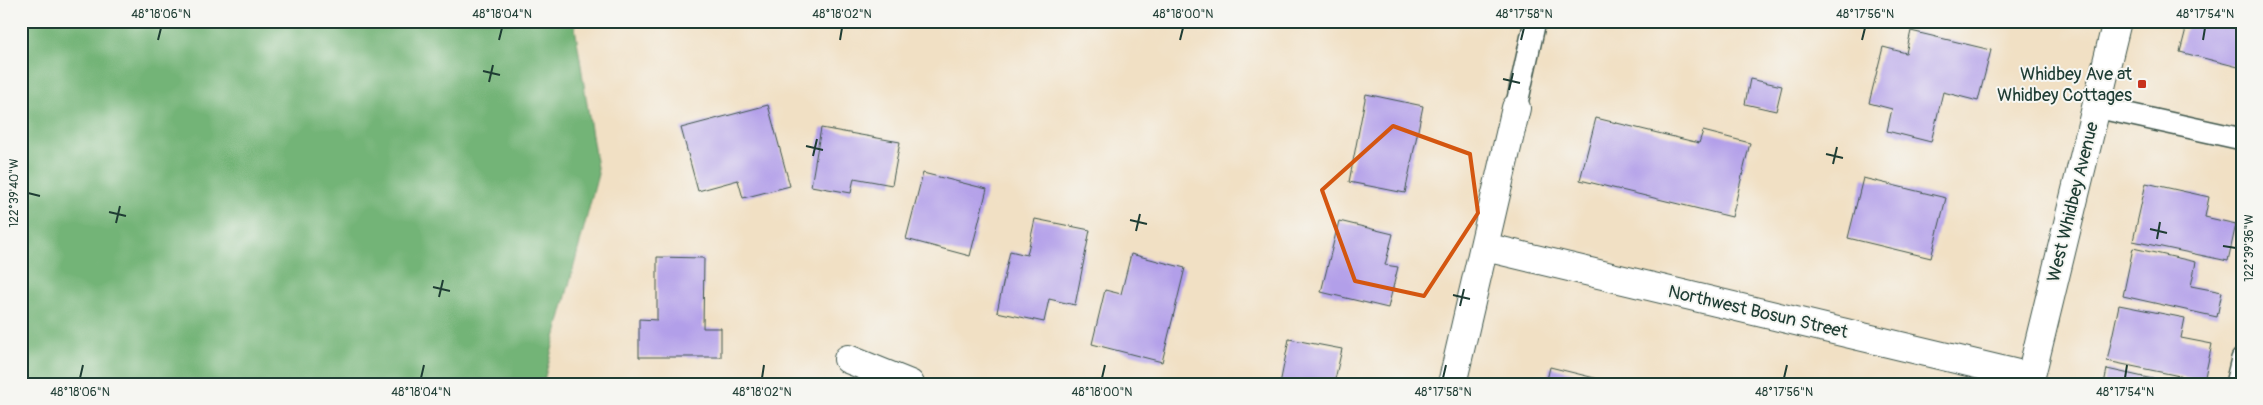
<svg xmlns="http://www.w3.org/2000/svg" width="2263" height="405" font-family="Pangolin,sans-serif">
  <style>
    .forest { fill: #73b477; stroke: #497856 }
    .building { fill: #b29fe9 }
    .lines { fill: none; stroke-linecap: round; stroke-linejoin: round }
    .service-casing { stroke: #3e554a; stroke-width: 24 }
    .minor-casing { stroke: #3e554a; stroke-width: 30 }
    .tertiary-casing { stroke: #3e554a; stroke-width: 30 }
    .service { stroke: #fff; stroke-width: 21 }
    .minor { stroke: #fff; stroke-width: 28 }
    .tertiary { stroke: #fff; stroke-width: 28 }
    .marked { fill: none; stroke: #d45610; stroke-width: 4; stroke-linejoin: round }
    .ticks { fill: none; stroke: #1f3d34; stroke-width: 2 }
    .poi-dot { fill: #c8321e; stroke: #f6f6f2; stroke-width: 2 }
    .labels { text-anchor: middle; dominant-baseline: central; stroke-width: 4; stroke-linejoin: round; paint-order: stroke }
    .poi-label { font-size: 18px; fill: #1f3d34; stroke: #f6f6f2; text-anchor: end }
    .street-label { font-size: 18px; fill: #1f3d34; stroke: #f6f6f2 }
    .neatline { fill: none; stroke: #1f3d34; stroke-width: 2 }
    .ticks-label { font-size: 12px; text-anchor: middle; fill: #1f3d34 }
  </style>
  <rect width="100%" height="100%" fill="#f6f6f2"/>
  <filter id="ink" filterUnits="userSpaceOnUse"><feTurbulence type="fractalNoise" baseFrequency=".02" numOctaves="2"/><feDisplacementMap in="SourceGraphic" scale="10" xChannelSelector="R" yChannelSelector="G"/><feConvolveMatrix kernelMatrix="1 2 1 2 8 2 1 2 1" color-interpolation-filters="sRGB"/></filter>
  <filter id="wash" filterUnits="userSpaceOnUse"><feTurbulence type="fractalNoise" baseFrequency=".0096" numOctaves="4" result="noise"/><feDisplacementMap in="SourceGraphic" scale="20" xChannelSelector="R" yChannelSelector="G"/><feGaussianBlur stdDeviation="1.12" result="paint"/><feColorMatrix in="noise" values="0 0 0 0 0 0 0 0 0 0 0 0 0 0 0 0 0 1.4 0 .05"/><feComposite in="paint" operator="in"/></filter>
  <g filter="url(#wash)">
    <rect width="100%" height="100%" fill="#f1e0c4"/>
    <path class="forest" d="M 21,21 L 574,21 L 598,174 L 543,384 L 21,384 Z"/>
    <g id="blocks">
      <path class="building" d="M 2188,21 L 2242,21 L 2242,68 L 2180,52 Z
        M 1911,31 L 1991,50 L 1978,101 L 1943,92 L 1931,142 L 1887,131 L 1892,109 L 1869,103 L 1883,47 L 1906,53 Z
        M 1750,79 L 1782,86 L 1776,111 L 1745,104 Z
        M 1366,94 L 1423,106 L 1405,193 L 1349,182 Z
        M 768,105 L 790,186 L 743,198 L 738,180 L 698,191 L 681,128 Z
        M 1596,118 L 1699,143 L 1703,131 L 1750,143 L 1732,217 L 1580,180 Z
        M 821,128 L 900,142 L 892,185 L 854,178 L 851,193 L 811,186 Z
        M 923,173 L 987,189 L 970,256 L 906,239 Z
        M 1863,178 L 1946,198 L 1931,258 L 1848,238 Z
        M 2146,183 L 2209,197 L 2205,217 L 2236,224 L 2228,261 L 2133,241 Z
        M 1035,219 L 1090,230 L 1075,305 L 1049,299 L 1044,322 L 997,312 L 1010,251 L 1027,255 Z
        M 1339,221 L 1393,234 L 1385,265 L 1398,267 L 1388,308 L 1321,292 Z
        M 2133,248 L 2196,262 L 2191,286 L 2222,292 L 2217,317 L 2123,296 Z
        M 1131,254 L 1185,268 L 1162,362 L 1092,344 L 1105,290 L 1121,294 Z
        M 657,257 L 704,258 L 703,328 L 721,328 L 721,357 L 639,357 L 639,319 L 657,320 Z
        M 2119,305 L 2185,318 L 2181,338 L 2212,344 L 2204,381 L 2107,361 Z
        M 1289,339 L 1342,349 L 1334,384 L 1280,384 Z
        M 1550,367 L 1615,383 L 1615,384 L 1546,384 Z
        M 2107,369 L 2171,383 L 2171,384 L 2104,384 Z"/>
    </g>
  </g>
  <g filter="url(#ink)">
    <use href="#blocks" fill-opacity="0" stroke="#3e554a" stroke-width="1"/>
    <g class="lines">
      <defs>
        <path id="service" d="M 2096,107 L 2242,139
          M 1516,108 L 1535,21
          M 2236,384 L 2242,359"/>
        <path id="minor" d="M 1485,247 L 2031,377
          M 848,359 L 910,384
          M 1452,384 L 1516,108"/>
        <path id="tertiary" d="M 2029,384 L 2117,21"/>
      </defs>
      <use href="#service" class="service-casing"/>
      <use href="#minor" class="minor-casing"/>
      <use href="#tertiary" class="tertiary-casing"/>
      <use href="#service" class="service"/>
      <use href="#minor" class="minor"/>
      <use href="#tertiary" class="tertiary"/>
    </g>
  </g>
  <path class="marked" d="M 1393,126 L 1470,154 L 1478,213 L 1424,296 L 1355,281 L 1322,190 Z"/>
  <path class="ticks" d="M 158,40 L 161,28M 499,40 L 502,28M 840,40 L 842,28M 1180,40 L 1183,28M 1521,40 L 1524,28M 1862,40 L 1865,28M 2203,40 L 2205,28M 483,71 L 500,75M 1503,79 L 1520,83M 489,82 L 493,65M 1509,90 L 1513,73M 806,146 L 823,150M 1826,154 L 1843,158M 813,156 L 817,139M 1833,164 L 1837,147M 28,193 L 40,196M 109,212 L 126,216M 1130,220 L 1147,224M 116,223 L 120,206M 2150,229 L 2167,233M 1136,231 L 1140,214M 2157,239 L 2160,222M 2223,246 L 2236,248M 433,287 L 450,291M 1453,295 L 1470,299M 439,297 L 443,280M 1460,306 L 1464,289M 80,378 L 83,365M 421,378 L 424,365M 762,378 L 764,365M 1102,378 L 1105,365M 1443,378 L 1446,365M 1784,378 L 1787,365M 2125,378 L 2127,365"/>
  <rect class="poi-dot" x="2137" y="79" width="10" height="10" rx="2.5"/>
  <g class="labels">
    <g class="poi-label">
      <text x="2132" y="74">Whidbey Ave at<tspan x="2132" dy="21">Whidbey Cottages</tspan></text>
    </g>
    <g class="street-label">
      <text transform="translate(2073 202) rotate(-76)">West Whidbey Avenue</text>
      <text transform="translate(1758 312) rotate(13)">Northwest Bosun Street</text>
    </g>
  </g>
  <rect width="2263" height="405" fill="none" stroke="#f6f6f2" stroke-width="55"/>
  <rect x="28" y="28" width="2208" height="350" class="neatline"/>
  <g class="ticks-label">
    <text x="161" y="18">48°18'06"N</text>
    <text x="502" y="18">48°18'04"N</text>
    <text x="842" y="18">48°18'02"N</text>
    <text x="1183" y="18">48°18'00"N</text>
    <text x="1524" y="18">48°17'58"N</text>
    <text x="1865" y="18">48°17'56"N</text>
    <text x="2205" y="18">48°17'54"N</text>
    <text transform="translate(14 193) rotate(-90)" y="4">122°39'40"W</text>
    <text transform="translate(2249 248) rotate(-90)" y="4">122°39'36"W</text>
    <text x="80" y="396">48°18'06"N</text>
    <text x="421" y="396">48°18'04"N</text>
    <text x="762" y="396">48°18'02"N</text>
    <text x="1102" y="396">48°18'00"N</text>
    <text x="1443" y="396">48°17'58"N</text>
    <text x="1784" y="396">48°17'56"N</text>
    <text x="2125" y="396">48°17'54"N</text>
  </g>
</svg>
